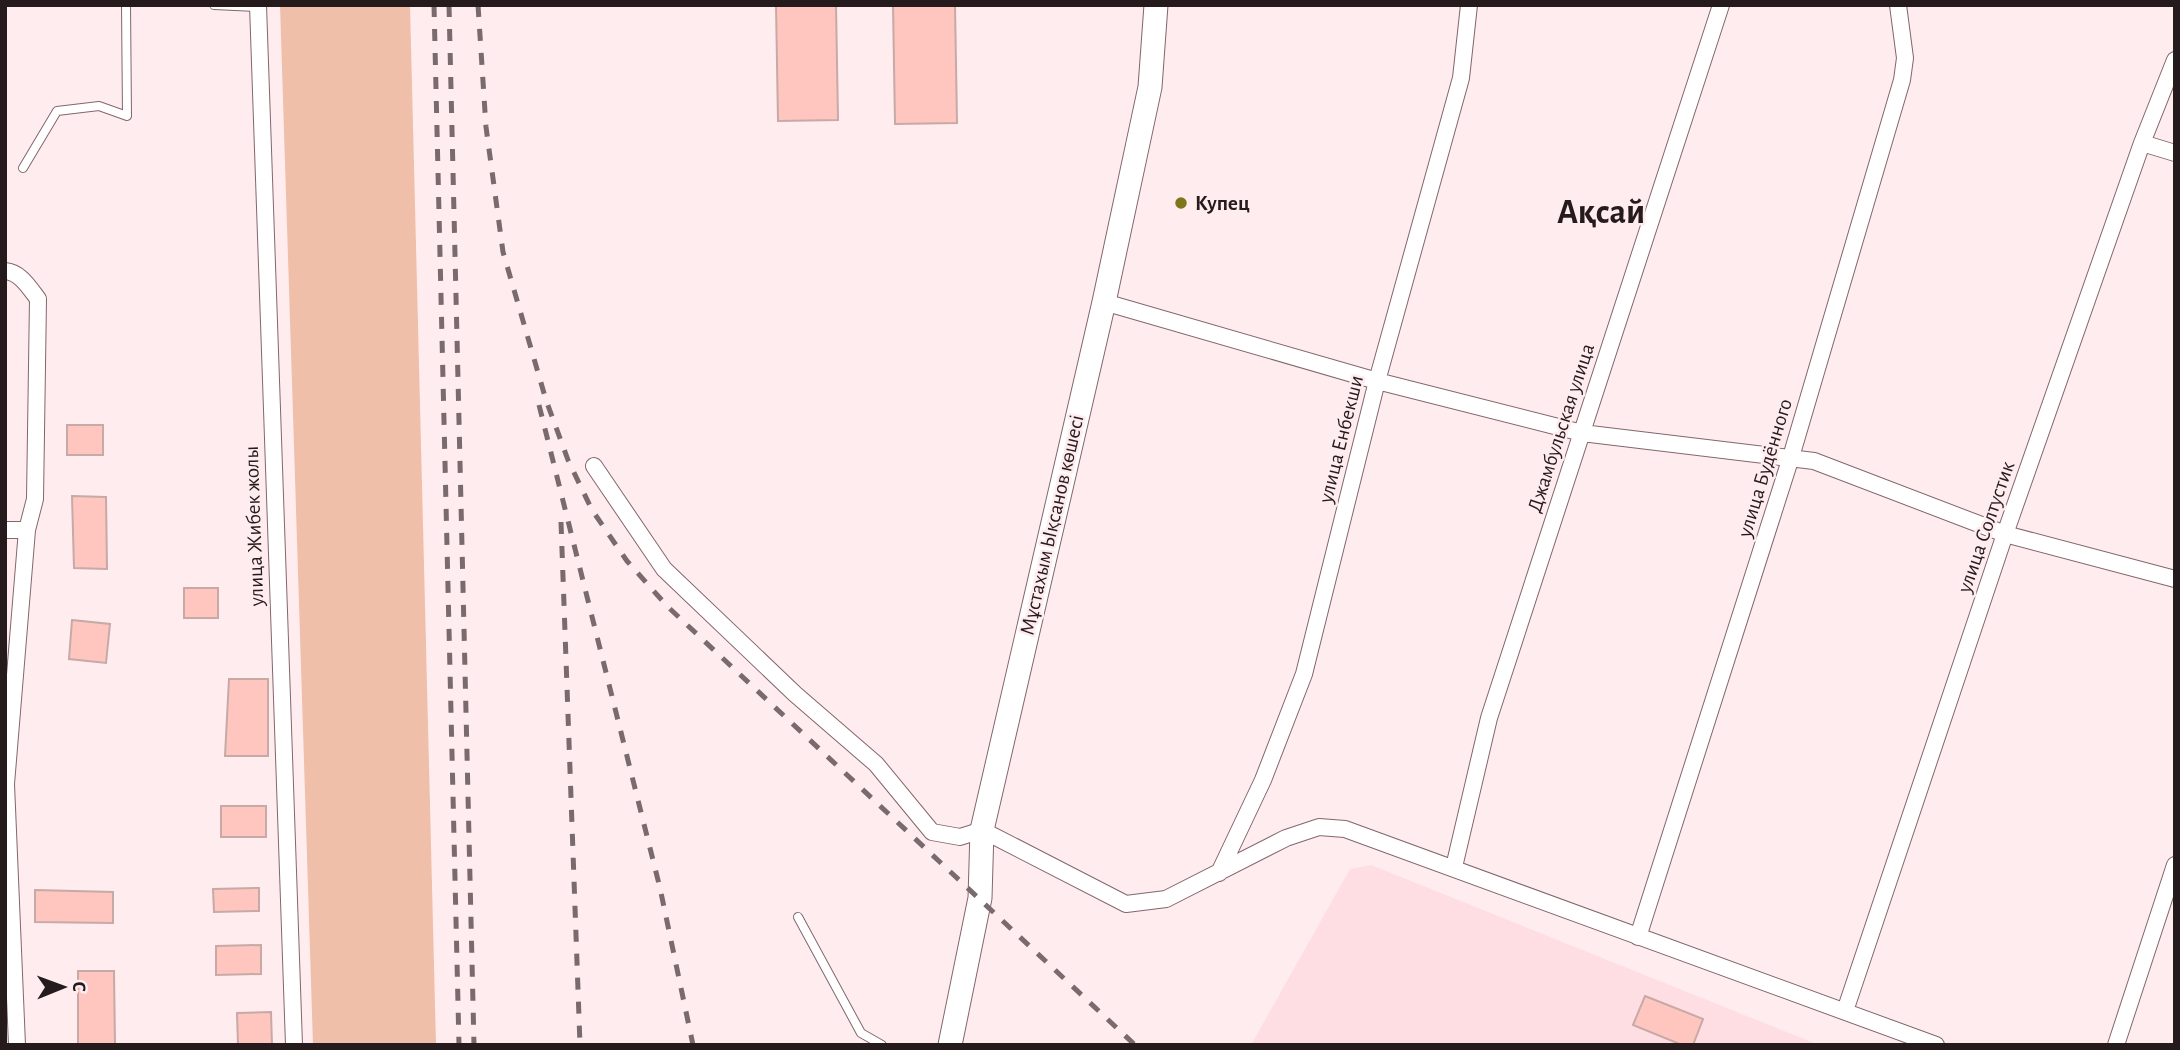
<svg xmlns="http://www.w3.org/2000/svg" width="2180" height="1050" font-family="'Alegreya Sans',sans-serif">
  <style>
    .built { fill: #fedee3 }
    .green { fill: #efbfa9 }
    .building { fill: #ffc6c0; stroke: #c7a9a6; stroke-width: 2 }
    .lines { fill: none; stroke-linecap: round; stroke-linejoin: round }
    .lane-casing { stroke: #82676c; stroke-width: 10 }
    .street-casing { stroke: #82676c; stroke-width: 18 }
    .secondary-casing { stroke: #82676c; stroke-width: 25 }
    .lane { stroke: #fff; stroke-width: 8 }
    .street { stroke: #fff; stroke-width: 16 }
    .secondary { stroke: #fff; stroke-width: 23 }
    .rail { stroke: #796a6d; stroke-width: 5; stroke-dasharray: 12 12; stroke-linecap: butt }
    .poi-dot { fill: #7d761b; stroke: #ffecef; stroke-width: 2.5 }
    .labels { text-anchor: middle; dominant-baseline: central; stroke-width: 5; stroke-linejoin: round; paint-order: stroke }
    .poi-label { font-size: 21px; font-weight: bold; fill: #251a1c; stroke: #ffecef; text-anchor: start }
    .street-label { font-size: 21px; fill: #251a1c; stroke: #ffecef }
    .town-label { font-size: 35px; font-weight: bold; fill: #251a1c; stroke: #ffecef }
  </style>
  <rect width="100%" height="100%" fill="#ffecef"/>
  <path class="built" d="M 1371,865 L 1819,1045 L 1251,1045 L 1350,869 Z"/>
  <path class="green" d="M 280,5 L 410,5 L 436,1045 L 313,1045 Z"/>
  <path class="building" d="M 776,5 L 836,5 L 838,120 L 778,121 Z
    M 893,5 L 955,5 L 957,123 L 895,124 Z
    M 67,425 L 103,425 L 103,455 L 67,455 Z
    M 72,496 L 106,497 L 107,569 L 74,568 Z
    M 184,588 L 218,588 L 218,618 L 184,618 Z
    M 72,620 L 110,624 L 106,663 L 69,659 Z
    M 229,679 L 268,679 L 268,756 L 225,756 Z
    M 221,806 L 266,806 L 266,837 L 221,837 Z
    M 259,888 L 259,911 L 214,912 L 213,889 Z
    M 35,890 L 113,892 L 113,923 L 35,922 Z
    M 261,945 L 261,974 L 216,975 L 216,946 Z
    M 78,971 L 114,971 L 115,1045 L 78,1045 Z
    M 1645,996 L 1703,1019 L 1693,1045 L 1682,1045 L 1633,1025 Z
    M 271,1012 L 272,1045 L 238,1045 L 237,1013 Z"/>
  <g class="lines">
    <defs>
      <path id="lane" d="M 214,5 L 258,7
        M 23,168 L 57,111 L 99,106 L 127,116 L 126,5
        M 798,917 L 861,1033 L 882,1045"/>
      <path id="street" d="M 258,5 L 294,1045
        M 2142,143 L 2175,153
        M 5,271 C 20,272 29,287 38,299 L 35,499 L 27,530 L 6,784 L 17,1045
        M 1104,302 L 1377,381 L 1582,433 L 1814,461 L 2005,534 L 2175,579
        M 594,466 L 664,569 L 795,694 L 876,764 L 932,832 L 960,837 L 982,830 L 1126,904 L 1166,899 L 1286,838 L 1319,827 L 1345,829 L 1936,1045
        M 5,530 L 27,530
        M 1454,867 L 1489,718 L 1721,5
        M 1219,873 L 1263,780 L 1304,674 L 1377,381 L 1461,78 L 1469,5
        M 1638,937 L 1791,457 L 1902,80 L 1905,58 L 1898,5
        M 1845,1011 L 2005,534 L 2142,143 L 2175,60
        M 2116,1045 L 2175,865"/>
      <path id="secondary" d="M 950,1045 L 980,898 L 982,830 L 1104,302 L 1150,87 L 1156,5"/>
    </defs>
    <use href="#lane" class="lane-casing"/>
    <use href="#street" class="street-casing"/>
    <use href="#secondary" class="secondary-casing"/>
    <use href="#lane" class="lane"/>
    <use href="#street" class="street"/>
    <use href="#secondary" class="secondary"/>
    <path class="rail" d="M 434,5 L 459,1045
      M 449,5 L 474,1045
      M 478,5 L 486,127 L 503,252 L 546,400 L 568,460 L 592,510 L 627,561 L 668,607 L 1135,1045
      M 539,405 L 660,888 L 693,1045
      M 561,522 L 580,1045"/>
  </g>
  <circle class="poi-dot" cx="1181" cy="203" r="7"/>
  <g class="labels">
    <g class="poi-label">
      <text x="1195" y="203">Купец</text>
    </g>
    <g class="street-label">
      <text transform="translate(1561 428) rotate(-72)">Джамбульская улица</text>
      <text transform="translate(1341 439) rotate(-76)">улица Енбекши</text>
      <text transform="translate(1765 468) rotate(-73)">улица Будённого</text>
      <text transform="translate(1052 525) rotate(-77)">Мұстахым Ықсанов көшесі</text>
      <text transform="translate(254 526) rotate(-92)">улица Жибек жолы</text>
      <text transform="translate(1986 527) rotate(-71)">улица Солтустик</text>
    </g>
    <g class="town-label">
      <text x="1601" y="212">Ақсай</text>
    </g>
  </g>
  <rect width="2180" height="1050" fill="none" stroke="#251a1c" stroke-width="14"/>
  <g transform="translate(63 987) rotate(89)" stroke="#ffecef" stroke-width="5" paint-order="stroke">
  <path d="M0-5L12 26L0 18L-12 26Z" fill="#251a1c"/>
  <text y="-10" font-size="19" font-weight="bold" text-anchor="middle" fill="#251a1c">С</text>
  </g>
</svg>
